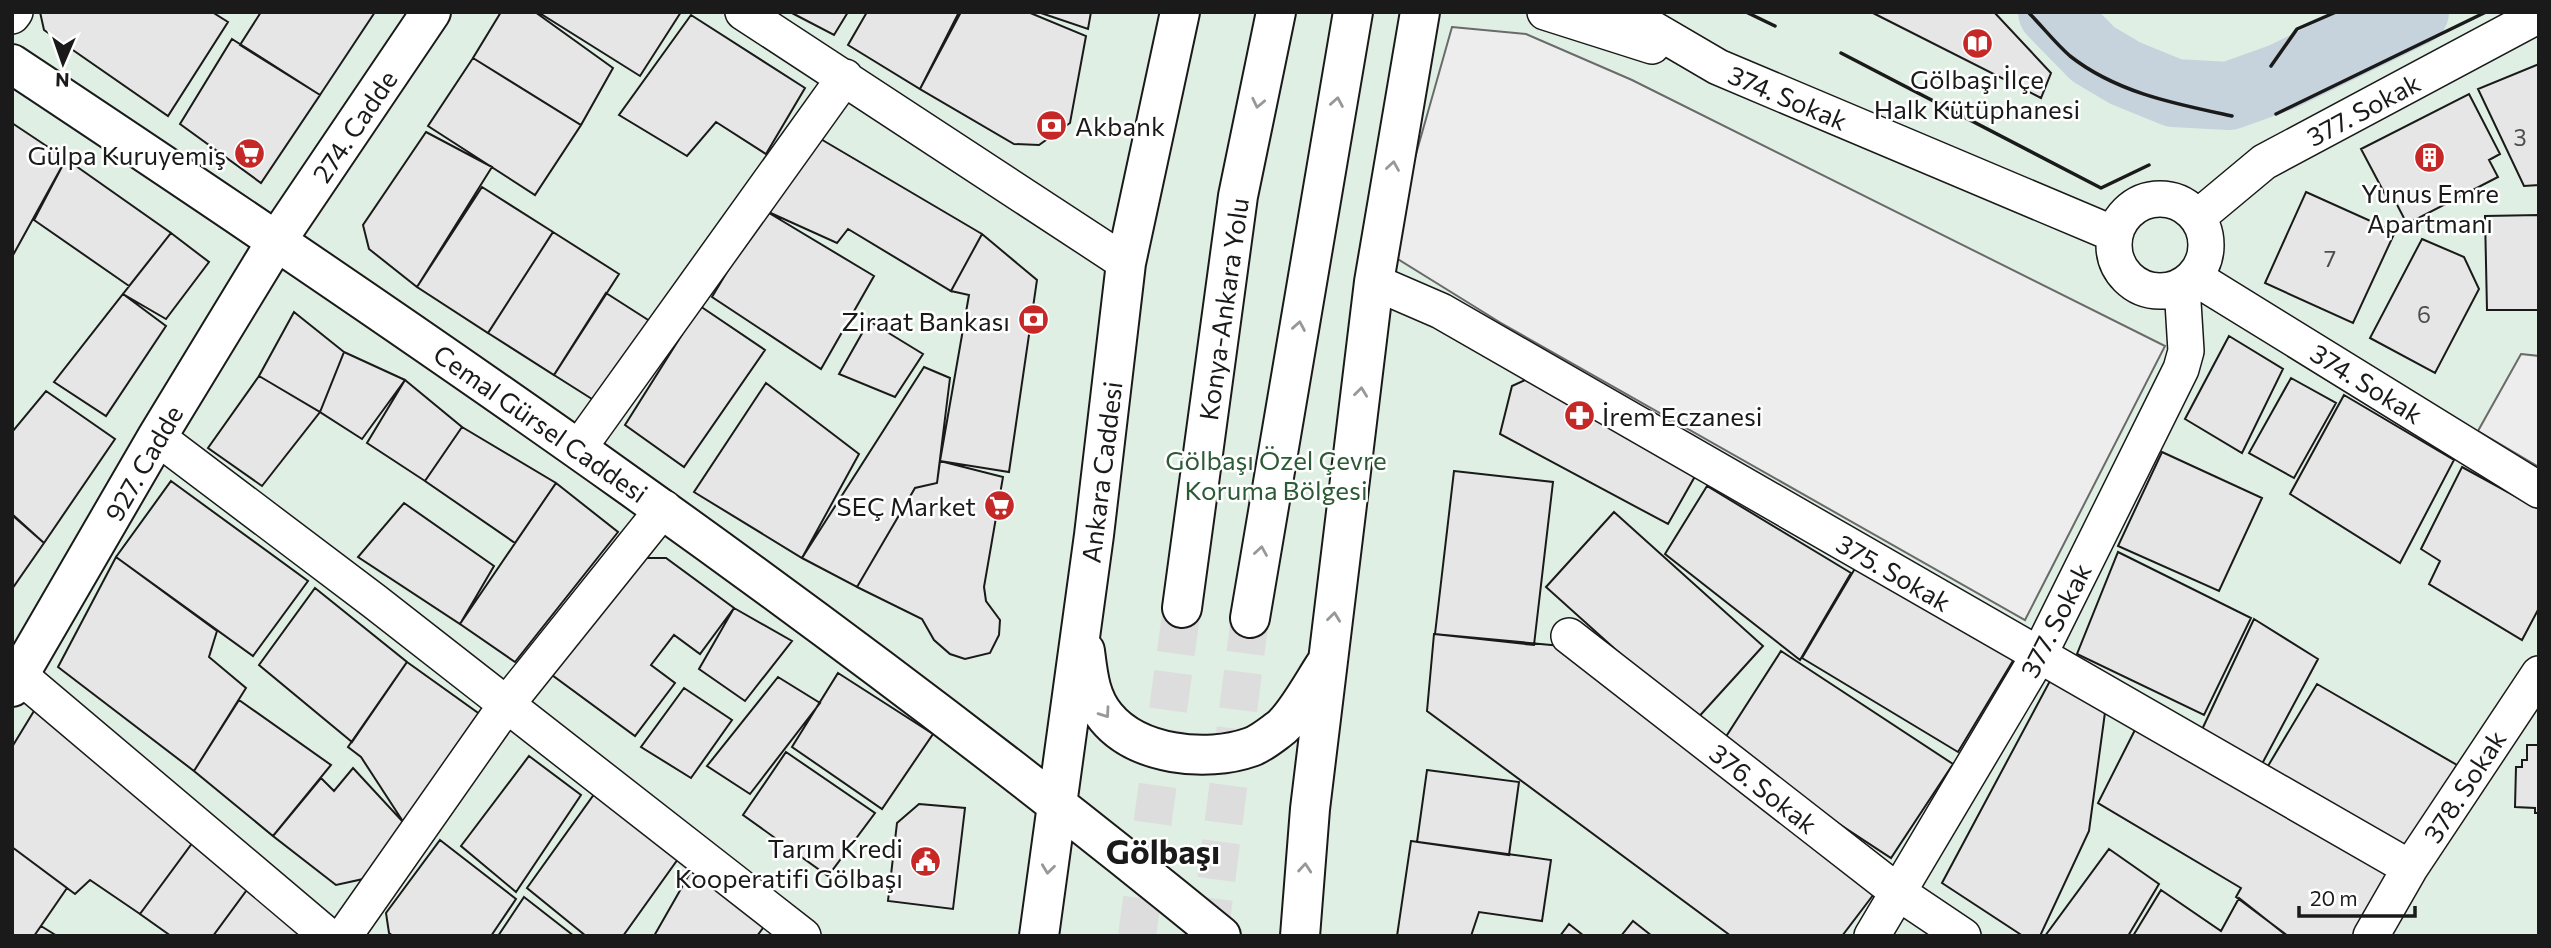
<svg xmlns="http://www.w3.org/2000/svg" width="2551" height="948" font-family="Commissioner,sans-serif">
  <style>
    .green { fill: #e0efe3; stroke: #6a6a6a; stroke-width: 2 }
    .parking { fill: #ededed; stroke: #6a6a6a; stroke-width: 2 }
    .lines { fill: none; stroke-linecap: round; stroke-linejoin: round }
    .river { stroke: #c6d2dc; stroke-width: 68 }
    .building { fill: #e6e6e6; stroke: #1a1a1a; stroke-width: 2 }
    .highway-tunnel { stroke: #ddd; stroke-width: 38; stroke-dasharray: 38 19; stroke-linecap: butt }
    .street-casing { stroke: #1a1a1a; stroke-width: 38 }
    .secondary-casing { stroke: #1a1a1a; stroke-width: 42 }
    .highway-casing { stroke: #1a1a1a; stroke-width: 42 }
    .street { stroke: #fff; stroke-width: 35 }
    .secondary { stroke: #fff; stroke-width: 38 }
    .highway { stroke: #fff; stroke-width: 38 }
    .wall { stroke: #1a1a1a; stroke-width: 3.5 }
    .oneway { stroke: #989898 }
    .labels { text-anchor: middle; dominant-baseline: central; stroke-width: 5; stroke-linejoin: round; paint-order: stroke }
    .number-label { font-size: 23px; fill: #4d4d4d }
    .poi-label { font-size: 26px; fill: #1a1a1a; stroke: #fff; text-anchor: end }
    .street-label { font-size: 26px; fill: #1a1a1a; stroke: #fff }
    .park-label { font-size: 26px; fill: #2b5a34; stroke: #fff }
    .district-label { font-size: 33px; font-weight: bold; fill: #1a1a1a; stroke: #fff }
  </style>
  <rect width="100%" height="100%" fill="#fff"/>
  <path class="green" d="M 12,12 L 2539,12 L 2539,936 L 12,936 Z"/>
  <path class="parking" d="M 1452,27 L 1526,34 L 1632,80 L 2165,346 L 2025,620 L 1501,323 L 1388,253 Z
    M 2521,354 L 2539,356 L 2539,467 L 2478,431 Z"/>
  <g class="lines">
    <path class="river" d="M 2052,12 L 2093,54 L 2125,73 L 2174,93 L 2229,96 L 2282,77 L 2415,12"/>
  </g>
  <path class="building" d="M 40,12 L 212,12 L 228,22 L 168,116 L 44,30 Z
    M 261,12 L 375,12 L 320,95 L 240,45 Z
    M 501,12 L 535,12 L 613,68 L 581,125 L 473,58 Z
    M 538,12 L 681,12 L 640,76 Z
    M 790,12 L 848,12 L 834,35 Z
    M 867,12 L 959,12 L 920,89 L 848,45 Z
    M 961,12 L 1028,12 L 1086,36 L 1070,123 L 1039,145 L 1014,144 L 920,89 Z
    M 1038,12 L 1091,12 L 1088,29 Z
    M 1871,12 L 1994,12 L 2051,73 L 2041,98 Z
    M 691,15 L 805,88 L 766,154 L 716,122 L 687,156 L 619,115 Z
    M 232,39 L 320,95 L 261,183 L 180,124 Z
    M 473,58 L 581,125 L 535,195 L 428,126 Z
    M 2539,64 L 2539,185 L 2524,186 L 2478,89 Z
    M 2469,94 L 2500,154 L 2489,160 L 2498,177 L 2407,224 L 2392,195 L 2387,198 L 2361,149 Z
    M 12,123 L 66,159 L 12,257 Z
    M 426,132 L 492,167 L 417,287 L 369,249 L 363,225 Z
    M 819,138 L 982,234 L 951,291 L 848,229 L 837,243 L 764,210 Z
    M 66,159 L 171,233 L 129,286 L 34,220 Z
    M 482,187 L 553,232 L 488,333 L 417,287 Z
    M 2306,192 L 2395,232 L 2353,323 L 2265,283 Z
    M 764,210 L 874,276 L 821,369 L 712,297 Z
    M 2539,215 L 2539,310 L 2487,310 L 2485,216 Z
    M 553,232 L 619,274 L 554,375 L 488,333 Z
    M 171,233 L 209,262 L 166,319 L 123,294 Z
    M 982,234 L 1037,280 L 1009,472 L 940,461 L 969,295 L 951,291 Z
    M 2422,239 L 2464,257 L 2479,289 L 2435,373 L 2370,338 Z
    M 606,293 L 656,325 L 603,406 L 554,375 Z
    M 123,294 L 166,326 L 106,416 L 54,382 Z
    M 700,306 L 765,350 L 684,467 L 625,425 Z
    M 294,312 L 344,352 L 320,412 L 259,376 Z
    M 869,321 L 923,354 L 895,397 L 839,374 Z
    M 2229,336 L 2283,369 L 2242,453 L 2185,419 Z
    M 344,352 L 405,380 L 362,439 L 320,412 Z
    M 924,367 L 950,378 L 937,483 L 915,488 L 857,587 L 802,558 Z
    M 259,376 L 320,412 L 262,486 L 208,448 Z
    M 1534,376 L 1698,471 L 1668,524 L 1500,434 L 1512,386 Z
    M 2291,378 L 2336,403 L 2294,478 L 2249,453 Z
    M 405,380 L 462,427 L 425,481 L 367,443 Z
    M 766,383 L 859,454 L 802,558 L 694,492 Z
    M 46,391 L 115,439 L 44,543 L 12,514 L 12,432 Z
    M 2344,395 L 2454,460 L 2400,563 L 2290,494 Z
    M 462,427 L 556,483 L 515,543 L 425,481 Z
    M 2162,452 L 2262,498 L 2219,591 L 2118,546 Z
    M 940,461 L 1003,477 L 984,587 L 986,601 L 1000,620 L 999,635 L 990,653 L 965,659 L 950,654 L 934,640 L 922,619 L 857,587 L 915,488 L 937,483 Z
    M 2462,467 L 2539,509 L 2539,608 L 2522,640 L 2429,584 L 2440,561 L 2421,549 Z
    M 1454,471 L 1553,482 L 1534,645 L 1435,634 Z
    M 171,481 L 308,581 L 253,656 L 116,557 Z
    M 556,483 L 618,532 L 515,662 L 460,624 Z
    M 1707,486 L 1851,573 L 1800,660 L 1665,554 Z
    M 404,503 L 494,566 L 460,624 L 358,557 Z
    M 1614,512 L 1763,646 L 1695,721 L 1546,587 Z
    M 12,515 L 44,543 L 12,589 Z
    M 2118,552 L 2251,618 L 2204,715 L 2077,654 Z
    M 116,557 L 217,631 L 209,657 L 246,688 L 194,771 L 58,667 Z
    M 639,558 L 666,558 L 734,608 L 700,654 L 674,635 L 651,665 L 675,683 L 635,736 L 552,675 Z
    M 1860,560 L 2017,654 L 1958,752 L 1802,658 Z
    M 315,588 L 407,662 L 352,742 L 259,665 Z
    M 734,608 L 792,641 L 745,701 L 699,669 Z
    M 2254,619 L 2318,659 L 2255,777 L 2198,738 Z
    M 1434,634 L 1562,646 L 1880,886 L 1842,936 L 1731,936 L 1427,711 Z
    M 1781,651 L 1953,764 L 1891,858 L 1720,746 Z
    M 407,662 L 481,715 L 404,823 L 361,757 L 348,747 Z
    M 838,673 L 933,734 L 882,809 L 792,747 Z
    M 778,677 L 820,703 L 750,794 L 707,766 Z
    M 2051,679 L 2106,705 L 2089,831 L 2040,936 L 2023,936 L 1942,883 Z
    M 2317,684 L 2457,765 L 2406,852 L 2265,771 Z
    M 684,688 L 732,720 L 691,778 L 641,747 Z
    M 239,700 L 331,765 L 273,836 L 194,771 Z
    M 37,706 L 196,838 L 140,914 L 90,880 L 75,894 L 12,847 L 12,747 Z
    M 2139,722 L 2392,867 L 2354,936 L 2288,936 L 2236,897 L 2241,888 L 2098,803 Z
    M 2527,745 L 2539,745 L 2539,813 L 2535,813 L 2535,808 L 2515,807 L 2516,767 L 2522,767 L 2522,760 L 2527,760 Z
    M 786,752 L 875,813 L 828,876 L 743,815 Z
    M 529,756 L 581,795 L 516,892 L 461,846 Z
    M 353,768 L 404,823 L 363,879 L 336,885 L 273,836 L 321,778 L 334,791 Z
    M 1427,770 L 1519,782 L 1509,855 L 1417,842 Z
    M 600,786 L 683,852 L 623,936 L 586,936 L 527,888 Z
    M 919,804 L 965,808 L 953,909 L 888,901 L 897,823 Z
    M 196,838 L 252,883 L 213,936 L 171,936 L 140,914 Z
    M 440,840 L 516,899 L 491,936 L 393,936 L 389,933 L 386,913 Z
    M 1411,841 L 1551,860 L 1542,921 L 1479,912 L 1471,936 L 1397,936 Z
    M 12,847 L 67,888 L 34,936 L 12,936 Z
    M 2109,849 L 2159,884 L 2128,936 L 2045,936 Z
    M 694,866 L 766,924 L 757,936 L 654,936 Z
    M 252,883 L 315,936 L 213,936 Z
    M 2161,890 L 2221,931 L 2239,898 L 2287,936 L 2133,936 Z
    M 524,897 L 574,936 L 498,936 Z
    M 1633,921 L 1652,936 L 1621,936 Z
    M 1569,924 L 1584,936 L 1560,936 Z
    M 41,926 L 57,936 L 34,936 Z"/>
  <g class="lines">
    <path class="highway-tunnel" d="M 1137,936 L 1182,608
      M 1209,936 L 1250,618"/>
    <defs>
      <path id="street" d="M 743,12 L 1126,263
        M 1545,12 L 1652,46
        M 1624,12 L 1718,67 L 2114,234
        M 12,16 L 15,12
        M2114 245a46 46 0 1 1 92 0a46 46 0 1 1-92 0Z
        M 2198,217 L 2264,162 L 2539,15
        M 2194,277 L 2539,490
        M 1374,282 L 1441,311 L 2410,868
        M 157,437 L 374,601 L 803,936
        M 578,449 L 845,77
        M 1569,636 L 1899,893 L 1963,936
        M 12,669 L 328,936
        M 344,936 L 506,705 L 664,508
        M 1872,936 L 2039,655 L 2181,369 L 2186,351 L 2182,286
        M 2371,936 L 2410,868 L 2539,674"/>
      <path id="secondary" d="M 12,64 C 427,339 836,620 1221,936
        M 1085,651 C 1088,675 1090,698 1106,717 C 1137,755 1206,763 1251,747 C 1260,744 1270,736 1278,730 C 1294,719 1313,683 1325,665
        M 12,687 L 157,437 L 277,240 L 431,12
        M 1039,936 L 1094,535 L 1126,263 L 1180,12
        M 1300,936 L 1310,809 L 1374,282 L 1420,12"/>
      <path id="highway" d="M 1182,608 L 1238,196 L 1276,12
        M 1250,618 L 1353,12"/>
    </defs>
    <use href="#street" class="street-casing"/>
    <use href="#secondary" class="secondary-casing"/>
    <use href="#highway" class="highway-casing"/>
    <use href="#street" class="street"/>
    <use href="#secondary" class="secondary"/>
    <use href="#highway" class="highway"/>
    <path class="wall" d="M 1746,12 L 1775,26
      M 2028,12 C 2042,26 2055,43 2070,56 C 2117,93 2176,104 2232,116
      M 1841,53 L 2101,188 L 2149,165
      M 2271,66 L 2297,29 L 2336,12
      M 2276,114 L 2486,12"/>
  </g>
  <defs><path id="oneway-chevron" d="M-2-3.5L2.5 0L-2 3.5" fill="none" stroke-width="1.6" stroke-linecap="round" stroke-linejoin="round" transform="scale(1.75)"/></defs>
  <g class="oneway">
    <use href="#oneway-chevron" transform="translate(1337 102) rotate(-80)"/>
    <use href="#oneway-chevron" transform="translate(1258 103) rotate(102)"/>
    <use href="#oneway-chevron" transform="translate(1393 166) rotate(-81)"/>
    <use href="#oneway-chevron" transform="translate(1299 326) rotate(-80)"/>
    <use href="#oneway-chevron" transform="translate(1361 392) rotate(-83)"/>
    <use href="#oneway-chevron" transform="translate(1261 551) rotate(-81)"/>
    <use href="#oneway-chevron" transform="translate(1334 617) rotate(-83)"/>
    <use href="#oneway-chevron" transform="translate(1105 713) rotate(55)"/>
    <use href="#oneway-chevron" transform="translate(1305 868) rotate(-85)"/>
    <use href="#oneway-chevron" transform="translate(1048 869) rotate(97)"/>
  </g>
  <defs>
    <symbol id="library-disc" viewBox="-11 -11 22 22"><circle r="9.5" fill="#c62828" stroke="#fff"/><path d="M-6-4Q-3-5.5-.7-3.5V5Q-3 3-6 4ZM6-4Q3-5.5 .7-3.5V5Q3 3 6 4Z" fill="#fff"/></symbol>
    <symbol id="bank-disc" viewBox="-11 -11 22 22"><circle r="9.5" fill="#c62828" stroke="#fff"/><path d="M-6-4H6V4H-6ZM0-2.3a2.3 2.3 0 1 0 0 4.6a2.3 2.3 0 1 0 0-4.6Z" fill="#fff"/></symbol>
    <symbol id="supermarket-disc" viewBox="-11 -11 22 22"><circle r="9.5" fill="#c62828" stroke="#fff"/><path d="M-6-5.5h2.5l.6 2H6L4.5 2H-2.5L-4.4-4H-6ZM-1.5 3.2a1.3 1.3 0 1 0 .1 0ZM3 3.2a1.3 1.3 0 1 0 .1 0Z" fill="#fff"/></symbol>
    <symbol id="building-disc" viewBox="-11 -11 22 22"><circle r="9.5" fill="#c62828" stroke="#fff"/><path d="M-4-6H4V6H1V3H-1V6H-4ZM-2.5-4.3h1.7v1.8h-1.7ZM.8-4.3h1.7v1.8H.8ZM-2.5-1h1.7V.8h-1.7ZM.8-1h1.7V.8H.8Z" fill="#fff"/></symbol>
    <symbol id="pharmacy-disc" viewBox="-11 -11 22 22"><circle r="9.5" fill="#c62828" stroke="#fff"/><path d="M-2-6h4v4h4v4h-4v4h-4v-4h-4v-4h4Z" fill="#fff"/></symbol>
    <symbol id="civic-disc" viewBox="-11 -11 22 22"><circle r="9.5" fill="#c62828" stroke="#fff"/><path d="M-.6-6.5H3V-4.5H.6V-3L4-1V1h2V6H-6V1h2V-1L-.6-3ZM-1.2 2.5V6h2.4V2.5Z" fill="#fff"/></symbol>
  </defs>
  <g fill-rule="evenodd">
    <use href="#library-disc" x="1960" y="26" width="35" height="35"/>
    <use href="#bank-disc" x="1034" y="108" width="35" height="35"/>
    <use href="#supermarket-disc" x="232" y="136" width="35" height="35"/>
    <use href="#building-disc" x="2412" y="140" width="35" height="35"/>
    <use href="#bank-disc" x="1016" y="302" width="35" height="35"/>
    <use href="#pharmacy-disc" x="1562" y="398" width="35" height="35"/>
    <use href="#supermarket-disc" x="982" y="488" width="35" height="35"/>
    <use href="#civic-disc" x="908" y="844" width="35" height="35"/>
  </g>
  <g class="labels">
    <g class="number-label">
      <text x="2520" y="137">3</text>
      <text x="2330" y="258">7</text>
      <text x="2424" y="314">6</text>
    </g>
    <g class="poi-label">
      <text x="1977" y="78" text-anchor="middle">Gölbaşı İlçe<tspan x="1977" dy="30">Halk Kütüphanesi</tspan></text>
      <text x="1075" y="125" text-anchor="start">Akbank</text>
      <text x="226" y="154">Gülpa Kuruyemiş</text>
      <text x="2430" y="192" text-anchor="middle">Yunus Emre<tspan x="2430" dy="30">Apartmanı</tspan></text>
      <text x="1010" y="320">Ziraat Bankası</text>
      <text x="1602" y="415" text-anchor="start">İrem Eczanesi</text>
      <text x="976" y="505">SEÇ Market</text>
      <text x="903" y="847">Tarım Kredi<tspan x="903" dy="30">Kooperatifi Gölbaşı</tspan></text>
    </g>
    <g class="street-label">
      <text transform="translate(1788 97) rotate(23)">374. Sokak</text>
      <text transform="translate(2363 109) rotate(-28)">377. Sokak</text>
      <text transform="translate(354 126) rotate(-56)">274. Cadde</text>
      <text transform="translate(1223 309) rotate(-82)">Konya-Ankara Yolu</text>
      <text transform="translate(2367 383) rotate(32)">374. Sokak</text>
      <text transform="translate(541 423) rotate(35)">Cemal Gürsel Caddesi</text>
      <text transform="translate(143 463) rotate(-60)">927. Cadde</text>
      <text transform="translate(1101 472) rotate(-83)">Ankara Caddesi</text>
      <text transform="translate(1894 572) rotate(30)">375. Sokak</text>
      <text transform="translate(2055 620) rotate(-63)">377. Sokak</text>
      <text transform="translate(2464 786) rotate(-57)">378. Sokak</text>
      <text transform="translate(1764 788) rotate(38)">376. Sokak</text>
    </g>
    <g class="park-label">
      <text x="1276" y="459">Gölbaşı Özel Çevre<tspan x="1276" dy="30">Koruma Bölgesi</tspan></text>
    </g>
    <g class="district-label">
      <text x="1163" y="850">Gölbaşı</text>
    </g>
  </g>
  <rect width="2551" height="948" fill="none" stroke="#1a1a1a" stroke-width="28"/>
  <g transform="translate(63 63) rotate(182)" stroke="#ffffff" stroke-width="5" paint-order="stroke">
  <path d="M0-5L12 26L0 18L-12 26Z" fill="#1a1a1a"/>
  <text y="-10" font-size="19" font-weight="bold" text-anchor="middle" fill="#1a1a1a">N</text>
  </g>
  <path d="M2299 906v10h116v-10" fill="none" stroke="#1a1a1a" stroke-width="3.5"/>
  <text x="2310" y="906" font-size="21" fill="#1a1a1a" stroke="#ffffff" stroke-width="5" paint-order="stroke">20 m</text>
</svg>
